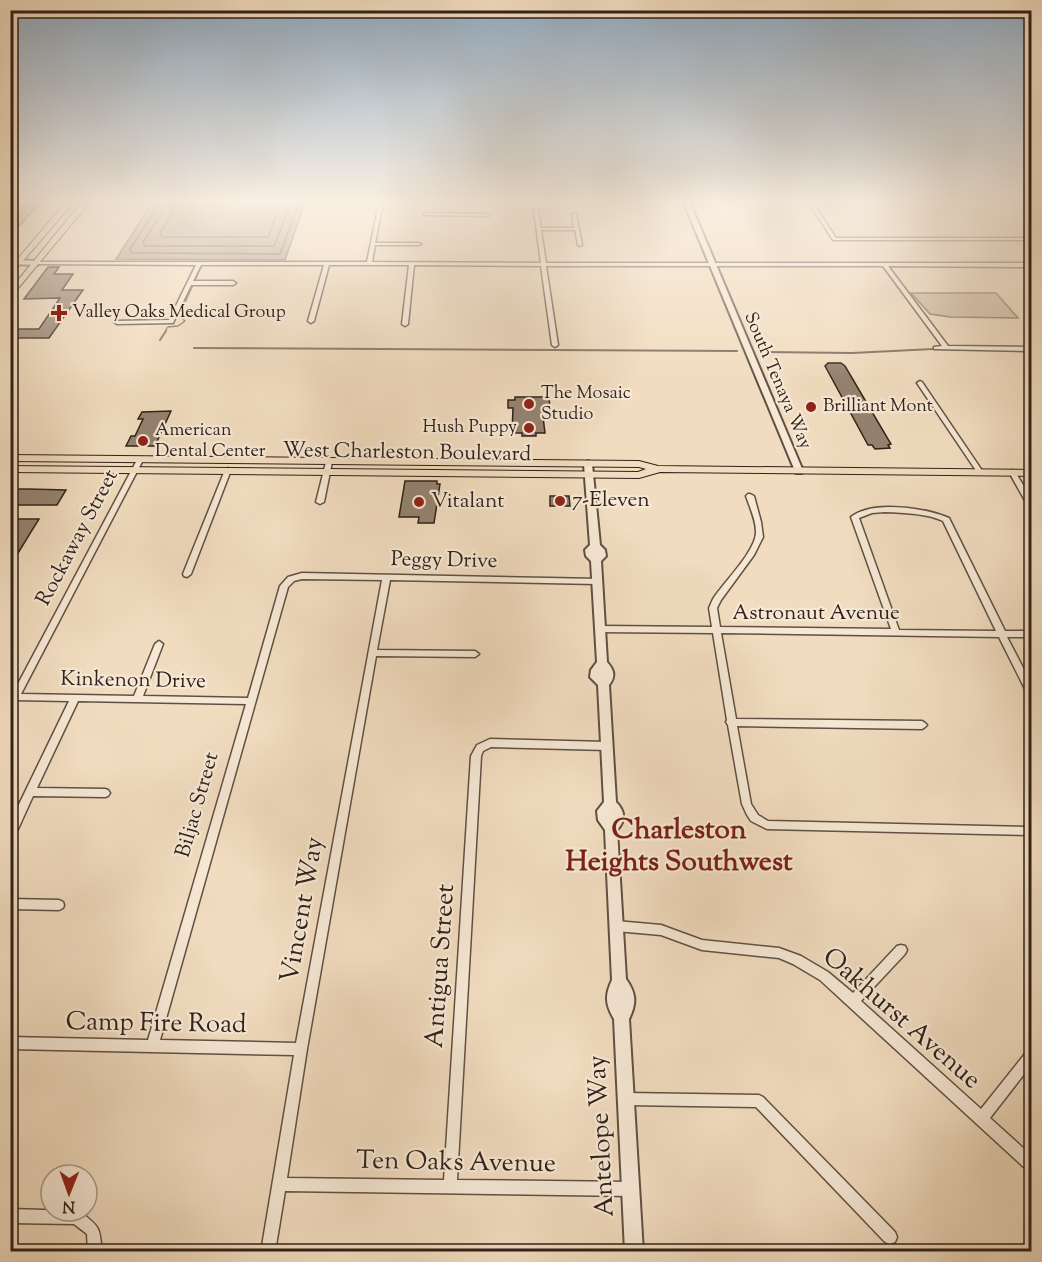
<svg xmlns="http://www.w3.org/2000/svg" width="1042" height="1262" font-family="'Sorts Mill Goudy',serif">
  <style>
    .green { fill: #d0bca3; stroke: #806e5e; stroke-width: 1.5 }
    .water { fill: #af9c87; stroke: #7c6b5b; stroke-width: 1.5 }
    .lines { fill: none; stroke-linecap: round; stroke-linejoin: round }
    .shore { stroke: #705e50; stroke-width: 1.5 }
    .stream-far1 { stroke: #7c6b5b; stroke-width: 1.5 }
    .stream { stroke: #7c6b5b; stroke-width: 2 }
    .building { fill: #948270; stroke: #30211a; stroke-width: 1.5 }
    .minor-casing { stroke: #605043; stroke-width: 3 }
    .tertiary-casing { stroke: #605043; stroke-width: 4 }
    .primary-casing { stroke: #30211a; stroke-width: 2 }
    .minor { fill: #f6e8d5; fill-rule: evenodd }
    .tertiary { fill: #f6e8d5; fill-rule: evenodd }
    .primary { fill: #f1dcbf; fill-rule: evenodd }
    .poi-dot { fill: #8f2418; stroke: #f6e8d5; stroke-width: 2 }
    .labels { text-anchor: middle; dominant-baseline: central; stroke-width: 4.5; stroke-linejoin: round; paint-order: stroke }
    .far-poi-label { font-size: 18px; fill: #30211a; stroke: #f6e8d5; text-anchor: start }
    .far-street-label { font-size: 18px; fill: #30211a; stroke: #f6e8d5 }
    .street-label { font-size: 21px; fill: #30211a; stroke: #f6e8d5 }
    .poi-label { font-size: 21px; fill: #30211a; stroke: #f6e8d5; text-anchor: start }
    .near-street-label { font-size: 26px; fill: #30211a; stroke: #f6e8d5 }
    .near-quarter-label { font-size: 28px; font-weight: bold; fill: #7a1f14; stroke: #f6e8d5 }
  </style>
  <rect width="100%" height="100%" fill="#f1dcbf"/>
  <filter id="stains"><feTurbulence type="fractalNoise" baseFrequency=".00333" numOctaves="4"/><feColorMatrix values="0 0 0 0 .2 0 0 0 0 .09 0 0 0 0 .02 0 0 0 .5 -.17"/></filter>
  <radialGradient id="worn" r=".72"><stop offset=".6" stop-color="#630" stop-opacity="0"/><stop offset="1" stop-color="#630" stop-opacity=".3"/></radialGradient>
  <path class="green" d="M 911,293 L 996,293 L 1018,318 L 950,317 L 930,314 Z"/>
  <path class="water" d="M 152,203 L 305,203 L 285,260 L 116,259 Z"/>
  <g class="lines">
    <path class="shore" d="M 157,203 L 156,209 L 130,249 L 131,253 L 280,254 L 299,203
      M 165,203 L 163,212 L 143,242 L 145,246 L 274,246 L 291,203
      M 174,203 L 172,215 L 160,233 L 162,237 L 268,237 L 281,203"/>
    <path class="stream-far1" d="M 168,327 L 178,326 L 185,321 L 179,316 L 202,265
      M 165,332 L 167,328"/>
    <path class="stream" d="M 160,340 L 166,331
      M 194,348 L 737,351
      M 765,352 L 852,353 L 933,349"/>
  </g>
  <path class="building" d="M 23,205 L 38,205 L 10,236 L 10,217 Z
    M 48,267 L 59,267 L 54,274 L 73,274 L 62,290 L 83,290 L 49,338 L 10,338 L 14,329 L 39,329 L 60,298 L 24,299 Z
    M 828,363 L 841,363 L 845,366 L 891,444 L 888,445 L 890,448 L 875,449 L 872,445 L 868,445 L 825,366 Z
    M 515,397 L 549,397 L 550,409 L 542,409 L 545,433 L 536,433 L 536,436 L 522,436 L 522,433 L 512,433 L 513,408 L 508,408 L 508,400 L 515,400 Z
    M 171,411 L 155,446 L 126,446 L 131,436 L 135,436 L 143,419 L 138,419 L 142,412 Z
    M 405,481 L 437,481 L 437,484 L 440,484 L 434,523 L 418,523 L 419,517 L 399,517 Z
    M 10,489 L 28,489 L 66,490 L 57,505 L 10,505 Z
    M 550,496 L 569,496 L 570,506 L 550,506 Z
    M 10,519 L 39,519 L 10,566 Z"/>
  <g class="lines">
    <defs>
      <path id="minor" d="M 379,203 L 383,203 L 375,243 L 419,243 L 421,244 L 419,245 L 375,245 L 372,262 L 541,263 L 533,203 L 537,203 L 541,228 L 574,228 L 572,214 L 576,213 L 582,245 L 580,246 L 578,245 L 575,230 L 541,230 L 546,263 L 1032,263 L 1032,267 L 888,266 L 948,346 L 1032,347 L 1032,351 L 934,349 L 934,347 L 942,346 L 883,266 L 546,266 L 558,345 L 555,347 L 552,345 L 541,266 L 414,265 L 408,324 L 405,326 L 402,324 L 409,265 L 329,265 L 314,321 L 311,323 L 308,321 L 324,265 L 201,265 L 193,281 L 233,281 L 236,283 L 233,285 L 191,285 L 173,323 L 117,324 L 114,322 L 115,321 L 169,320 L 196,265 L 37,264 L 35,263 L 37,262 L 367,262 Z
        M 809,203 L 813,203 L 836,238 L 1032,238 L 1032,240 L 833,240 Z
        M 1014,203 L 1019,203 L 1032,214 L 1032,218 Z
        M 426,213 L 488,214 L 490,215 L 488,216 L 424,215 L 424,213 Z
        M 1026,284 L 1030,284 L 1032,286 L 1032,290 L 1026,286 Z
        M 920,381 L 922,382 L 983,472 L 982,473 L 980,474 L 977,472 L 917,383 Z
        M 140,458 L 143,460 L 21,694 L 134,696 L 155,644 L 159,641 L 163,644 L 143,696 L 248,698 L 280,586 L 288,577 L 302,573 L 600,579 L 601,581 L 600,583 L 597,584 L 390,580 L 377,650 L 475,651 L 479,654 L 475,657 L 376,656 L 307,1049 L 287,1178 L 444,1180 L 471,756 L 477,745 L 490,739 L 607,742 L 610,743 L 612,746 L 610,749 L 607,750 L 491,747 L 483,751 L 481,756 L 457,1180 L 631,1182 L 636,1184 L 638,1189 L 636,1194 L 631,1196 L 285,1191 L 275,1252 L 261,1252 L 294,1055 L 10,1049 L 10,1037 L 148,1040 L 246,704 L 78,701 L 37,788 L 105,789 L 108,790 L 110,793 L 108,796 L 105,797 L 33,796 L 14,838 L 10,839 L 10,823 L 69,701 L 15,700 L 12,699 L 11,697 L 137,460 ZM 302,579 L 382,580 L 296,1043 L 160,1040 L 288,587 L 294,581 Z
        M 329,460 L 332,462 L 324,502 L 320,504 L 316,502 L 326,462 Z
        M 228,468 L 231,470 L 191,574 L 187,577 L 184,576 L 183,574 L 225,470 Z
        M 1012,470 L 1015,472 L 1032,499 L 1032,508 L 1028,506 L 1009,472 Z
        M 748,494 L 750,494 L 754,496 L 761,522 L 763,537 L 754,555 L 721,600 L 717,608 L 720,627 L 891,629 L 851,517 C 872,500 926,508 949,518 L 1005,631 L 1032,631 L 1032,637 L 1007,637 L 1032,685 L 1032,698 L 1028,695 L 999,637 L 721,633 L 736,719 L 922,721 L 925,723 L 927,725 L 925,727 L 922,729 L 737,726 L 751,804 L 758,815 L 768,821 L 1032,827 L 1032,835 L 767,829 L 751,821 L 747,815 L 742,804 L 728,725 L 726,722 L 727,720 L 713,633 L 600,632 L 596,629 L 600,626 L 712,627 L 709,608 L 713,599 C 724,582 756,551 756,532 C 756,520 750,508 746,496 ZM 885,512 C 905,513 925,513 943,521 L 996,631 L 899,630 L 859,518 L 872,513 Z
        M 10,899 L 59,900 L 63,902 L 64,905 L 63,908 L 59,910 L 10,909 Z
        M 616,921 L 661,925 L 702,940 L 779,948 L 801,956 L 828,972 L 853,993 L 897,946 L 901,945 L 905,946 L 907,950 L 905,954 L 861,1001 L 981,1109 L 1028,1050 L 1032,1048 L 1032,1064 L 990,1118 L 1032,1156 L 1032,1171 L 1027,1170 L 820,980 L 793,964 L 779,958 L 702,950 L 661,935 L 616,931 L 612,930 L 611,926 L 612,922 Z
        M 626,1093 L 759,1095 L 763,1097 L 895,1232 L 897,1237 L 895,1242 L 890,1244 L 885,1242 L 756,1107 L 626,1105 L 622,1103 L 620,1099 L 622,1095 Z
        M 10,1209 L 78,1211 L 81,1212 C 101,1229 99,1226 102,1252 L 88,1252 L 87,1234 L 74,1224 L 10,1223 Z"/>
      <path id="tertiary" d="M 684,203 L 690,203 L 803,471 L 802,473 L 796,473 L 795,471 Z
        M 10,260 L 37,261 L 40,263 L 37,265 L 10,264 Z
        M 588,461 L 592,464 L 600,545 L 605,550 L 606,556 L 601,561 L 607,662 C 614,670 616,676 609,685 L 616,802 C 625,811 626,820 617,830 L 626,979 C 636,993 637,1003 629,1019 L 643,1252 L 625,1252 L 614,1019 C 605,1004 605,995 612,980 L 605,830 L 598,820 L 597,811 L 604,802 L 598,685 L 590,677 L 591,670 L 597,662 L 591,561 L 586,556 L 585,550 L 590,545 L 584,464 Z"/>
      <path id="primary" d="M 65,203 L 73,203 L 10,276 L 10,268 Z
        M 81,203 L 89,203 L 10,298 L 10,290 Z
        M 10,455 L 639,461 L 658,466 L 1032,470 L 1032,476 L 660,472 L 639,478 L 10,472 L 10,466 L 638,472 L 646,469 L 639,467 L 10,461 Z"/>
    </defs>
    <use href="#minor" class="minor-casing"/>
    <use href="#tertiary" class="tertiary-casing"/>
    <use href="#primary" class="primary-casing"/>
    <use href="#minor" class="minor"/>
    <use href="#tertiary" class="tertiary"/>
    <use href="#primary" class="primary"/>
  </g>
  <linearGradient id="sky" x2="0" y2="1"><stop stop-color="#91aac1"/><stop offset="0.53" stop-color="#f9efe2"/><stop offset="1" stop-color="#f9efe2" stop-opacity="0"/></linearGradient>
  <rect width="1042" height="380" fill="url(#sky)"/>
  <g class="poi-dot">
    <path d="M56 304h6v6h6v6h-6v6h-6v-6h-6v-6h6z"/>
    <circle cx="529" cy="404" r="6"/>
    <circle cx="811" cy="407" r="6"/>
    <circle cx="529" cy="428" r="6"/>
    <circle cx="143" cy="441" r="6"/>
    <circle cx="560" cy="501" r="6"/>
    <circle cx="419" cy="502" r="6"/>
  </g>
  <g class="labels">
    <g class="far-poi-label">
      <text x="72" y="313">Valley Oaks Medical Group</text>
      <text x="541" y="394">The Mosaic<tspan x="541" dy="21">Studio</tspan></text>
      <text x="823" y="407">Brilliant Mont</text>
      <text x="517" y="428" text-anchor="end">Hush Puppy</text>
      <text x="155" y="431">American<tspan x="155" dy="21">Dental Center</tspan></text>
    </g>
    <g class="far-street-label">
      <text transform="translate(777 381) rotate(67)">South Tenaya Way</text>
    </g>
    <g class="street-label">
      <text transform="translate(407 453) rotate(1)">West Charleston Boulevard</text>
      <text transform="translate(78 538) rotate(-62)">Rockaway Street</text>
      <text transform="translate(444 561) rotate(1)">Peggy Drive</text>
      <text x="816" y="614">Astronaut Avenue</text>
      <text transform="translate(133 681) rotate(1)">Kinkenon Drive</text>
      <text transform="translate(198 805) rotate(-74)">Biljac Street</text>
    </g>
    <g class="poi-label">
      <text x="572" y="501">7-Eleven</text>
      <text x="431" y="502">Vitalant</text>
    </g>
    <g class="near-street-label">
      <text transform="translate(303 910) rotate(-80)">Vincent Way</text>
      <text transform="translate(441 966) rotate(-86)">Antigua Street</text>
      <text transform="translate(901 1019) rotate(41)">Oakhurst Avenue</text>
      <text transform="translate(156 1024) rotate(1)">Camp Fire Road</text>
      <text transform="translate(602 1136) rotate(-93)">Antelope Way</text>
      <text transform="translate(456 1163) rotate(1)">Ten Oaks Avenue</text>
    </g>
    <g class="near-quarter-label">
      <text x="679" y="831">Charleston<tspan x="679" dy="32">Heights Southwest</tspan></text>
    </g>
  </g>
  <rect width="1042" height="1262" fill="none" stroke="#f1dcbf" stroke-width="36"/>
  <rect x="12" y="12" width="1018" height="1238" fill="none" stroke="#30211a" stroke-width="3"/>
  <rect x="18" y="18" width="1006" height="1226" fill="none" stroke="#30211a" stroke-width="1.5"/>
  <g transform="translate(69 1193) rotate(181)"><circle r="28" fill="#f6e8d5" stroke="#a7988a" stroke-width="1.5"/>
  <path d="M0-4.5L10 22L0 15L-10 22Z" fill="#8f2418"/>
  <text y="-9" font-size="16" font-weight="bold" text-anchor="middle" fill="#30211a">N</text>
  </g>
  <rect width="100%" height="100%" filter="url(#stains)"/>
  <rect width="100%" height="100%" fill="url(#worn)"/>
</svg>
